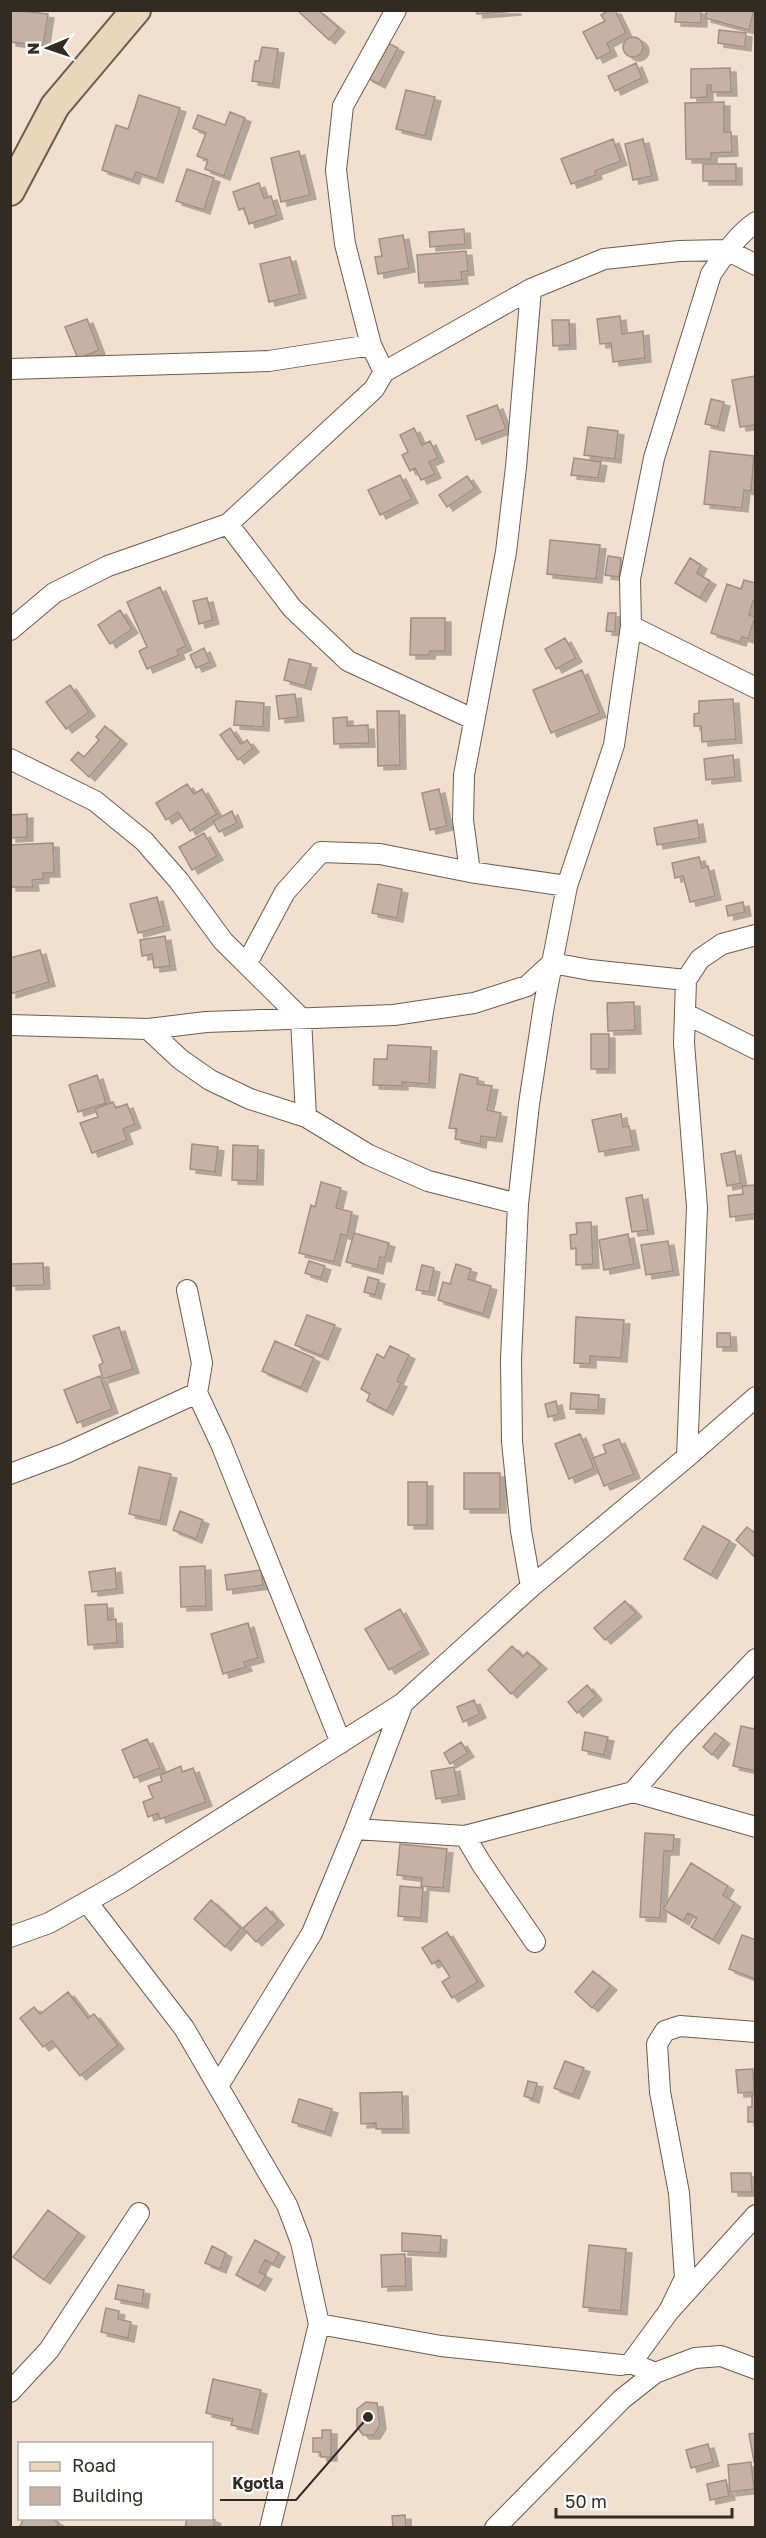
<svg xmlns="http://www.w3.org/2000/svg" width="766" height="2538" font-family="'Golos Text',sans-serif">
  <style>
    .building { fill: #c6b2a4; stroke: #a28f82; stroke-width: 1.5; filter: url(#shadow) }
    .lines { fill: none; stroke-linecap: round; stroke-linejoin: round }
    .street-casing { stroke: #6b5d4d; stroke-width: 22 }
    .secondary-casing { stroke: #6b5d4d; stroke-width: 32 }
    .street { stroke: #fff; stroke-width: 20 }
    .secondary { stroke: #ead6bb; stroke-width: 28 }
    .leader { fill: none; stroke: #312b24; stroke-width: 2 }
    .callout-dot { fill: #312b24; stroke: #fff; stroke-width: 2 }
    .callout-label { font-size: 16px; text-anchor: middle; font-weight: bold; fill: #312b24; stroke: #fff; stroke-width: 4.5; stroke-linejoin: round; paint-order: stroke }
  </style>
  <defs>
    <filter id="shadow"><feDropShadow dx="6" dy="4" stdDeviation="0" flood-color="#0004"/></filter>
  </defs>
  <rect width="100%" height="100%" fill="#f1e0cf"/>
  <path class="building" d="M 10,10 L 48,14 L 43,46 L 10,42 Z
    M 297,10 L 318,10 L 339,28 L 329,40 Z
    M 476,10 L 515,10 L 515,11 L 477,14 Z
    M 609,10 L 615,10 L 626,33 L 607,43 L 611,52 L 597,59 L 583,32 L 605,21 L 601,15 Z
    M 676,10 L 701,10 L 701,23 L 675,22 Z
    M 707,10 L 754,10 L 749,30 L 705,18 Z
    M 719,30 L 746,33 L 745,47 L 718,43 Z
    M623 47a10 10 0 1 1 20 0a10 10 0 1 1-20 0Z
    M 386,42 L 398,48 L 379,84 L 367,78 Z
    M 262,47 L 278,49 L 273,84 L 252,81 L 255,61 L 259,61 Z
    M 636,63 L 642,78 L 615,91 L 608,76 Z
    M 730,68 L 731,92 L 711,92 L 711,85 L 707,85 L 707,97 L 691,98 L 691,69 Z
    M 406,90 L 435,97 L 425,136 L 396,129 Z
    M 139,95 L 180,108 L 157,179 L 136,172 L 133,180 L 102,170 L 116,125 L 128,129 Z
    M 724,102 L 724,132 L 731,132 L 732,152 L 711,153 L 711,159 L 686,159 L 685,103 Z
    M 230,112 L 245,118 L 224,176 L 205,169 L 208,160 L 197,156 L 206,133 L 193,128 L 198,115 L 225,125 Z
    M 613,139 L 621,161 L 595,171 L 596,175 L 571,184 L 561,159 Z
    M 643,139 L 652,176 L 633,180 L 625,144 Z
    M 299,151 L 310,195 L 281,202 L 271,158 Z
    M 703,164 L 736,164 L 736,181 L 703,181 Z
    M 187,169 L 214,178 L 204,210 L 176,201 Z
    M 259,183 L 264,198 L 271,196 L 277,215 L 249,224 L 244,208 L 239,210 L 233,192 Z
    M 464,229 L 465,244 L 430,247 L 429,232 Z
    M 403,235 L 409,268 L 378,274 L 375,257 L 382,256 L 379,239 Z
    M 466,251 L 468,271 L 461,272 L 462,280 L 419,283 L 417,255 Z
    M 290,257 L 300,294 L 269,302 L 260,264 Z
    M 620,316 L 622,334 L 643,331 L 645,358 L 613,362 L 611,343 L 600,344 L 597,319 Z
    M 87,319 L 99,350 L 78,359 L 65,327 Z
    M 552,320 L 569,320 L 570,345 L 553,346 Z
    M 756,376 L 756,425 L 740,427 L 732,380 Z
    M 711,399 L 724,402 L 718,427 L 705,424 Z
    M 497,405 L 506,429 L 476,440 L 467,416 Z
    M 588,427 L 618,431 L 615,459 L 584,455 Z
    M 414,428 L 422,445 L 430,441 L 438,458 L 429,462 L 435,474 L 421,480 L 415,468 L 410,471 L 402,455 L 408,452 L 400,435 Z
    M 710,451 L 754,456 L 751,491 L 744,490 L 742,508 L 704,504 Z
    M 574,458 L 601,462 L 598,478 L 571,475 Z
    M 400,475 L 412,499 L 380,515 L 368,490 Z
    M 467,476 L 475,488 L 447,507 L 439,495 Z
    M 550,540 L 600,545 L 596,579 L 547,574 Z
    M 608,556 L 621,558 L 619,577 L 605,575 Z
    M 690,558 L 701,565 L 697,573 L 710,581 L 700,598 L 675,583 Z
    M 744,580 L 756,583 L 756,601 L 753,601 L 749,615 L 755,617 L 748,639 L 742,637 L 740,642 L 711,633 L 727,584 L 741,589 Z
    M 160,587 L 186,646 L 177,650 L 179,655 L 147,669 L 139,651 L 147,647 L 127,602 Z
    M 207,598 L 213,620 L 199,624 L 193,601 Z
    M 120,610 L 132,629 L 110,644 L 98,625 Z
    M 608,613 L 616,613 L 615,632 L 606,631 Z
    M 411,618 L 445,618 L 445,651 L 430,651 L 429,655 L 410,655 Z
    M 565,638 L 576,658 L 556,669 L 545,649 Z
    M 204,648 L 210,662 L 196,668 L 190,655 Z
    M 289,659 L 311,664 L 305,686 L 284,680 Z
    M 582,670 L 600,713 L 551,733 L 533,690 Z
    M 70,685 L 89,712 L 66,729 L 46,702 Z
    M 295,694 L 298,717 L 279,719 L 276,696 Z
    M 733,699 L 736,739 L 702,742 L 701,726 L 694,726 L 694,714 L 699,713 L 699,701 Z
    M 236,701 L 264,703 L 263,727 L 234,725 Z
    M 377,711 L 399,711 L 400,765 L 378,766 Z
    M 347,717 L 347,726 L 368,725 L 369,743 L 334,744 L 333,718 Z
    M 105,726 L 121,740 L 89,777 L 71,760 L 78,752 L 84,757 L 99,740 L 96,737 Z
    M 230,728 L 241,744 L 247,740 L 253,748 L 238,760 L 220,735 Z
    M 733,755 L 735,777 L 706,780 L 704,759 Z
    M 187,784 L 194,794 L 202,789 L 217,814 L 190,831 L 178,812 L 166,820 L 156,803 Z
    M 439,789 L 447,826 L 430,830 L 422,793 Z
    M 232,811 L 237,823 L 219,832 L 213,821 Z
    M 27,814 L 27,837 L 10,838 L 10,815 Z
    M 697,820 L 700,838 L 657,845 L 654,828 Z
    M 204,833 L 217,856 L 192,870 L 179,847 Z
    M 53,843 L 54,873 L 43,873 L 43,879 L 32,880 L 33,887 L 10,887 L 10,845 Z
    M 699,857 L 702,868 L 708,866 L 715,896 L 690,902 L 683,876 L 675,878 L 672,863 Z
    M 378,884 L 402,889 L 397,918 L 372,913 Z
    M 157,897 L 164,926 L 138,933 L 130,904 Z
    M 743,902 L 745,912 L 728,916 L 726,906 Z
    M 165,936 L 170,966 L 154,968 L 152,954 L 142,956 L 140,940 Z
    M 40,950 L 49,982 L 10,994 L 10,958 Z
    M 634,1002 L 635,1030 L 608,1031 L 607,1003 Z
    M 591,1034 L 609,1034 L 609,1069 L 591,1069 Z
    M 388,1045 L 431,1047 L 429,1084 L 402,1082 L 402,1086 L 373,1085 L 374,1059 L 387,1059 Z
    M 460,1074 L 478,1078 L 477,1084 L 492,1086 L 487,1110 L 501,1113 L 496,1138 L 481,1136 L 480,1144 L 455,1139 L 457,1129 L 449,1128 Z
    M 97,1075 L 106,1103 L 78,1112 L 69,1085 Z
    M 113,1102 L 116,1108 L 127,1104 L 135,1124 L 123,1129 L 127,1140 L 92,1153 L 80,1123 L 98,1117 L 95,1109 Z
    M 621,1114 L 623,1127 L 629,1126 L 633,1146 L 599,1152 L 592,1120 Z
    M 192,1144 L 218,1147 L 215,1172 L 190,1169 Z
    M 233,1145 L 258,1146 L 257,1181 L 232,1180 Z
    M 735,1151 L 741,1183 L 727,1186 L 721,1154 Z
    M 321,1182 L 341,1188 L 336,1208 L 352,1212 L 347,1236 L 341,1234 L 334,1262 L 299,1253 L 311,1205 L 315,1207 Z
    M 756,1185 L 756,1214 L 730,1217 L 728,1196 L 743,1194 L 742,1186 Z
    M 642,1195 L 648,1230 L 632,1232 L 626,1198 Z
    M 591,1222 L 593,1264 L 576,1265 L 576,1248 L 571,1249 L 570,1235 L 577,1234 L 576,1223 Z
    M 354,1233 L 389,1243 L 385,1258 L 380,1257 L 377,1270 L 346,1262 Z
    M 628,1234 L 634,1264 L 604,1270 L 599,1240 Z
    M 668,1241 L 673,1271 L 646,1275 L 641,1245 Z
    M 309,1261 L 325,1266 L 321,1278 L 305,1273 Z
    M 43,1263 L 44,1285 L 10,1286 L 10,1264 Z
    M 456,1264 L 471,1269 L 468,1279 L 491,1286 L 483,1314 L 438,1300 L 443,1282 L 450,1284 Z
    M 422,1265 L 434,1268 L 429,1292 L 416,1290 Z
    M 368,1277 L 379,1280 L 375,1295 L 364,1292 Z
    M 307,1315 L 335,1325 L 322,1356 L 295,1345 Z
    M 576,1317 L 624,1320 L 621,1358 L 590,1356 L 590,1364 L 574,1363 Z
    M 119,1327 L 133,1369 L 103,1379 L 99,1365 L 103,1363 L 93,1336 Z
    M 717,1333 L 730,1333 L 731,1347 L 717,1347 Z
    M 275,1341 L 314,1358 L 301,1388 L 262,1371 Z
    M 390,1346 L 409,1355 L 397,1381 L 401,1383 L 387,1411 L 367,1401 L 370,1394 L 361,1389 L 377,1354 L 384,1358 Z
    M 100,1376 L 112,1409 L 77,1423 L 64,1390 Z
    M 571,1393 L 599,1395 L 598,1410 L 570,1409 Z
    M 556,1401 L 559,1414 L 548,1417 L 545,1404 Z
    M 580,1434 L 594,1468 L 569,1479 L 555,1444 Z
    M 619,1439 L 634,1474 L 604,1486 L 593,1458 L 606,1453 L 603,1445 Z
    M 139,1467 L 171,1474 L 160,1521 L 129,1514 Z
    M 464,1473 L 500,1473 L 500,1509 L 464,1509 Z
    M 408,1482 L 427,1482 L 427,1525 L 408,1525 Z
    M 180,1511 L 203,1520 L 196,1539 L 173,1530 Z
    M 703,1526 L 730,1541 L 711,1575 L 684,1559 Z
    M 747,1527 L 756,1534 L 756,1558 L 736,1540 Z
    M 205,1566 L 206,1606 L 181,1607 L 180,1567 Z
    M 115,1568 L 117,1589 L 92,1592 L 89,1572 Z
    M 261,1570 L 263,1585 L 227,1590 L 225,1575 Z
    M 625,1601 L 636,1613 L 605,1640 L 594,1628 Z
    M 107,1604 L 108,1620 L 116,1619 L 117,1643 L 88,1645 L 85,1605 Z
    M 400,1609 L 423,1650 L 389,1670 L 365,1629 Z
    M 248,1623 L 258,1658 L 244,1662 L 246,1667 L 223,1674 L 211,1634 Z
    M 512,1646 L 523,1657 L 527,1652 L 541,1665 L 511,1694 L 488,1670 Z
    M 587,1685 L 596,1696 L 577,1713 L 568,1702 Z
    M 474,1700 L 480,1714 L 463,1722 L 457,1707 Z
    M 756,1721 L 756,1771 L 733,1766 L 741,1726 L 754,1729 Z
    M 585,1732 L 608,1737 L 604,1755 L 582,1750 Z
    M 715,1733 L 724,1740 L 712,1755 L 703,1747 Z
    M 147,1739 L 160,1768 L 134,1778 L 122,1750 Z
    M 461,1742 L 468,1753 L 450,1764 L 444,1753 Z
    M 181,1766 L 182,1772 L 193,1768 L 206,1802 L 160,1819 L 158,1813 L 148,1817 L 143,1802 L 153,1798 L 148,1786 L 162,1781 L 160,1775 Z
    M 454,1767 L 459,1795 L 436,1799 L 431,1771 Z
    M 645,1833 L 674,1835 L 673,1851 L 664,1851 L 660,1918 L 640,1917 Z
    M 400,1844 L 447,1849 L 443,1888 L 421,1886 L 422,1878 L 397,1875 Z
    M 691,1863 L 728,1886 L 723,1895 L 735,1903 L 713,1940 L 691,1927 L 697,1918 L 688,1913 L 683,1921 L 663,1909 Z
    M 400,1886 L 423,1888 L 421,1918 L 398,1916 Z
    M 211,1900 L 241,1928 L 225,1947 L 194,1919 Z
    M 266,1907 L 278,1921 L 256,1942 L 243,1928 Z
    M 447,1932 L 478,1982 L 452,1998 L 442,1982 L 450,1977 L 439,1960 L 432,1964 L 422,1948 Z
    M 742,1935 L 756,1940 L 755,1979 L 729,1969 Z
    M 593,1971 L 611,1986 L 592,2008 L 575,1992 Z
    M 68,1992 L 88,2018 L 94,2014 L 118,2045 L 80,2076 L 52,2041 L 43,2047 L 20,2018 L 34,2007 L 40,2014 Z
    M 565,2061 L 584,2068 L 573,2095 L 554,2088 Z
    M 753,2069 L 754,2092 L 738,2093 L 736,2070 Z
    M 528,2081 L 537,2083 L 533,2099 L 524,2096 Z
    M 402,2092 L 403,2129 L 376,2129 L 376,2123 L 361,2124 L 360,2093 Z
    M 756,2094 L 756,2122 L 748,2122 L 748,2107 L 752,2107 L 752,2095 Z
    M 299,2099 L 332,2109 L 325,2132 L 292,2122 Z
    M 731,2173 L 751,2173 L 752,2192 L 732,2192 Z
    M 48,2210 L 79,2233 L 44,2280 L 13,2257 Z
    M 402,2233 L 441,2236 L 440,2253 L 402,2251 Z
    M 255,2240 L 279,2253 L 273,2264 L 265,2260 L 259,2272 L 266,2275 L 259,2287 L 236,2275 Z
    M 589,2245 L 626,2249 L 621,2311 L 583,2307 Z
    M 212,2246 L 226,2253 L 220,2269 L 205,2263 Z
    M 405,2254 L 406,2286 L 382,2287 L 381,2255 Z
    M 118,2285 L 144,2290 L 142,2304 L 115,2299 Z
    M 106,2308 L 119,2311 L 118,2319 L 131,2322 L 128,2338 L 101,2332 Z
    M 213,2379 L 261,2390 L 252,2430 L 231,2425 L 233,2419 L 206,2413 Z
    M 366,2402 L 377,2403 L 380,2425 L 374,2435 L 363,2435 L 357,2427 L 357,2409 Z
    M 322,2430 L 331,2430 L 331,2457 L 321,2457 L 320,2452 L 313,2452 L 313,2438 L 322,2438 Z
    M 756,2433 L 756,2461 L 754,2462 L 749,2434 Z
    M 708,2444 L 713,2462 L 691,2468 L 686,2450 Z
    M 751,2462 L 754,2489 L 730,2492 L 728,2465 Z
    M 726,2480 L 729,2496 L 710,2500 L 707,2484 Z
    M 405,2515 L 406,2528 L 393,2528 L 392,2516 Z
    M 24,2518 L 51,2518 L 59,2523 L 56,2528 L 19,2528 Z
    M 187,2518 L 211,2518 L 215,2520 L 213,2528 L 185,2528 Z"/>
  <g class="lines">
    <defs>
      <path id="street" d="M 10,369 L 269,361 L 371,345
        M 384,372 L 371,345 L 345,244 L 336,170 L 343,106 L 396,10
        M 228,524 L 292,608 L 348,661 L 473,719
        M 631,626 L 756,688
        M 10,630 L 54,593 L 108,566 L 228,524 L 374,389 L 384,372 L 531,289 L 604,259 L 679,251 L 727,250 L 756,265
        M 10,759 L 95,801 L 144,841 L 179,881 L 223,941 L 301,1018 L 306,1117
        M 470,872 L 463,820 L 464,775 L 506,552 L 516,467 L 531,289
        M 247,963 L 285,892 L 321,852 L 380,854 L 470,872 L 567,886
        M 686,1014 L 756,1049
        M 10,1025 L 148,1029
        M 518,1204 L 428,1181 L 369,1155 L 306,1117 L 250,1099 L 210,1080 L 180,1059 L 148,1029 L 206,1022 L 394,1015 L 474,1003 L 527,986 L 552,963 L 590,970 L 686,980
        M 187,1290 L 202,1363 L 197,1393
        M 687,1457 L 697,1207 L 684,1043 L 686,980 L 700,959 L 722,944 L 756,935
        M 10,1474 L 66,1453 L 197,1393 L 221,1444 L 341,1743
        M 531,1587 L 521,1531 L 512,1441 L 511,1359 L 518,1204 L 529,1104 L 544,1005 L 567,886 L 614,745 L 631,626 L 630,579 L 654,458 L 711,274 C 724,255 737,235 756,222
        M 633,1792 L 756,1827
        M 355,1829 L 465,1836 L 633,1792 L 679,1739 L 756,1659
        M 465,1836 L 481,1863 L 535,1942
        M 87,1902 L 184,2028 L 287,2205 L 301,2242 L 319,2324 L 441,2346 L 621,2365 L 631,2363 L 655,2373
        M 10,1937 L 49,1923 L 120,1883 L 403,1703 L 531,1587 L 687,1457 L 756,1397
        M 218,2086 L 312,1933 L 355,1829 L 403,1703
        M 669,2311 L 685,2278 L 679,2193 L 660,2092 L 657,2044 L 665,2031 L 680,2026 L 756,2032
        M 631,2363 L 669,2311 L 756,2215
        M 10,2392 L 49,2350 L 139,2213
        M 270,2528 L 319,2324
        M 495,2528 L 622,2399 L 655,2373 L 695,2358 L 721,2356 L 756,2369"/>
      <path id="secondary" d="M 10,191 L 55,106 L 136,10"/>
    </defs>
    <use href="#street" class="street-casing"/>
    <use href="#secondary" class="secondary-casing"/>
    <use href="#street" class="street"/>
    <use href="#secondary" class="secondary"/>
  </g>
  <path class="leader" d="M368 2417L296 2500H220"/>
  <circle class="callout-dot" cx="368" cy="2417" r="6"/>
  <g class="callout-label">
    <text x="258" y="2489">Kgotla</text>
  </g>
  <rect width="766" height="2538" fill="none" stroke="#312b24" stroke-width="24"/>
  <rect x="18" y="2442" width="195" height="78" fill="#ffffff" stroke="#adaaa7" stroke-width="1.5"/>
  <rect x="30" y="2462" width="30" height="9" fill="#ead6bb" stroke="#adaaa7" stroke-width="1.5"/>
  <text x="72" y="2472" font-size="18" fill="#312b24">Road</text>
  <rect x="30" y="2487" width="30" height="18" fill="#c6b2a4" stroke="#adaaa7" stroke-width="1.5"/>
  <text x="72" y="2502" font-size="18" fill="#312b24">Building</text>
  <g transform="translate(48 48) rotate(268)" stroke="#ffffff" stroke-width="4.5" paint-order="stroke">
  <path d="M0-4.5L10 22L0 15L-10 22Z" fill="#312b24"/>
  <text y="-9" font-size="16" font-weight="bold" text-anchor="middle" fill="#312b24">N</text>
  </g>
  <path d="M556 2508v9h176v-9" fill="none" stroke="#312b24" stroke-width="3"/>
  <text x="565" y="2508" font-size="18" fill="#312b24" stroke="#ffffff" stroke-width="4.5" paint-order="stroke">50 m</text>
</svg>
